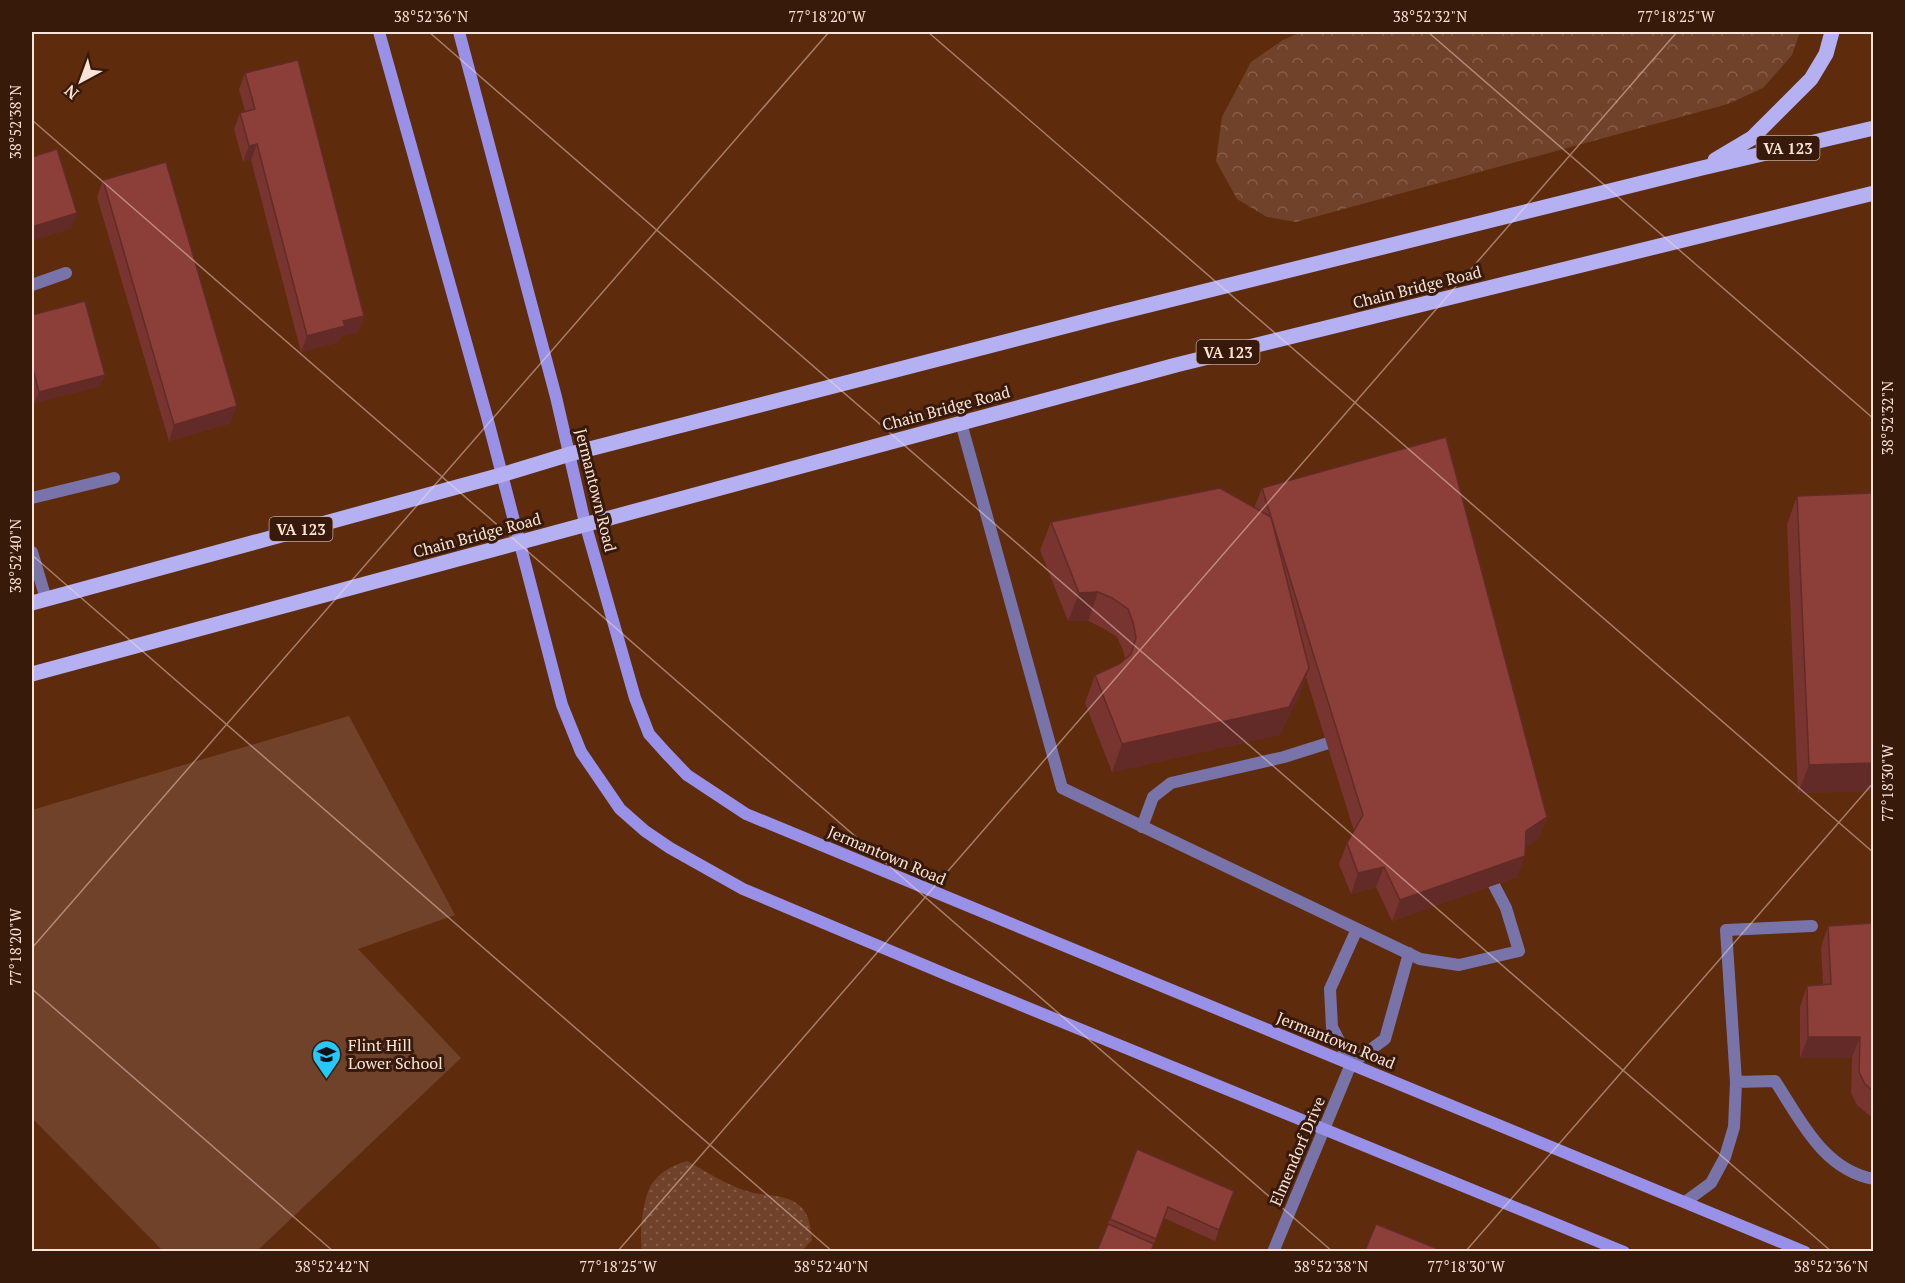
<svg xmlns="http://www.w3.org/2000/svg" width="1905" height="1283" font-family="'PT Serif',serif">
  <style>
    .grass { fill: #71422a }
    .forest { fill: url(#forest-crowns) }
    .park { fill: url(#park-dots) }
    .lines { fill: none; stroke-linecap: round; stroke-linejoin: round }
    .service { stroke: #7874a9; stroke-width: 12 }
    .minor { stroke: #7874a9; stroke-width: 12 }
    .secondary { stroke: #9991e7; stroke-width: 12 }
    .primary { stroke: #b4b0f2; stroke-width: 15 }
    .wall { fill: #783530 }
    .shaded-wall { fill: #622b27 }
    .building { fill: #8c3e38; stroke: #622b27; stroke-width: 1.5 }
    .ticks { fill: none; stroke: #fce3d7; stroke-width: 1.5; stroke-opacity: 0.45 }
    .labels { text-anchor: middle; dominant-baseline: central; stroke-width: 6; stroke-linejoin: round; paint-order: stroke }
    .shield { fill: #371a0a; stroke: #c1a79a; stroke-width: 1.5 }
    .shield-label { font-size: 15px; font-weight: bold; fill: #fce3d7 }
    .street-label { font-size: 16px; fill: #fce3d7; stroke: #371a0a }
    .poi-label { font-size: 16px; fill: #fce3d7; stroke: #371a0a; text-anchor: start }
    .neatline { fill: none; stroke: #fce3d7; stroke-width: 2 }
    .ticks-label { font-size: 15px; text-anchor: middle; fill: #fce3d7 }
  </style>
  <defs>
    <pattern id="forest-crowns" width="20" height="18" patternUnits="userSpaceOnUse" patternTransform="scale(1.5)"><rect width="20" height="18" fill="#71422a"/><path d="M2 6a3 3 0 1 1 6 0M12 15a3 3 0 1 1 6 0" fill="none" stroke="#865d48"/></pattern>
    <pattern id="park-dots" width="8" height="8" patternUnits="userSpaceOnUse" patternTransform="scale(1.5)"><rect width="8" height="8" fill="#71422a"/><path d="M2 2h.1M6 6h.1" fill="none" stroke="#865d48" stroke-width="1.8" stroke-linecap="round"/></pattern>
  </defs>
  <rect width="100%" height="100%" fill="#5f2b0d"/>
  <path class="grass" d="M 349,716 L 455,915 L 358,949 L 461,1058 L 257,1251 L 163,1251 L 32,1118 L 32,810 Z"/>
  <path class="forest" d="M 1301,32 L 1800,32 L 1792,55 L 1763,88 L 1728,104 L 1296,222 L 1267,217 L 1237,199 L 1216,161 L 1222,117 L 1251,62 L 1283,40 Z"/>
  <path class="park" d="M 687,1161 C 707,1172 728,1186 750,1192 C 765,1196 783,1194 796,1203 C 810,1212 810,1226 812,1240 L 802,1251 L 642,1251 C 639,1235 643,1193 654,1181 C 663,1170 674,1165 687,1161 Z"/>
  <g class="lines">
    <path class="service" d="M 32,285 L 66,273
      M 961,423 L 1062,788 L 1420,959 L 1459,965 L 1519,951 L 1506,908 L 1494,885
      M 32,498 L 114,478
      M 1142,827 L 1153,797 L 1171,783 L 1284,757 L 1341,739
      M 1357,929 L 1330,989 L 1332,1027 L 1351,1064 L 1385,1039 L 1409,953
      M 1736,1082 L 1775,1081 C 1800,1119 1823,1170 1874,1179
      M 1685,1202 L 1711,1183 L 1725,1157 L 1734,1127 L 1736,1082 L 1726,930 L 1812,926"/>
    <path class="minor" d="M 32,552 L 46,599
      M 1273,1252 L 1351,1064"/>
    <path class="secondary" d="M 379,32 L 487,417 L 562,705 L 581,752 L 620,809 L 645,831 L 670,848 L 743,889 L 950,976 L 1624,1252
      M 459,32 L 556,397 L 585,523 L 635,698 L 649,734 L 666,753 L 687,775 L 746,814 L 1805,1252"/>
    <path class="primary" d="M 1715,160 L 1752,138 L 1811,79 L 1826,54 L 1832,32
      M 32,603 L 501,475 L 570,454 L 1105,316 L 1702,168 L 1874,128
      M 32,674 L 1176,365 L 1874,193"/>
  </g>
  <path class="wall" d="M 245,73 L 364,316 L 358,332 L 341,336 L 339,342 L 301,352 L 251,160 L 243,162 L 234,129 L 240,113 L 245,111 L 239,89 Z
    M 103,180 L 231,423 L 169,441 L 97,197 Z
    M 32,315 L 105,375 L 100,386 L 34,403 L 32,392 Z
    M 1262,488 L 1547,817 L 1539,838 L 1525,847 L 1517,877 L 1392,921 L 1376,887 L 1351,894 L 1339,864 L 1347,843 L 1354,831 L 1306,677 L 1299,696 L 1279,735 L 1112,772 L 1085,703 L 1095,675 L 1119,664 L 1125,659 L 1123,650 L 1117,637 L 1101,627 L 1088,621 L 1068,621 L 1040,550 L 1051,522 L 1254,508 Z
    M 1797,496 L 1874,791 L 1798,793 L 1787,525 Z
    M 1874,923 L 1874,1119 L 1857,1105 L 1851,1093 L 1852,1058 L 1800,1058 L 1800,1007 L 1807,986 L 1823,985 L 1821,947 L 1828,926 Z
    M 1137,1149 L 1234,1191 L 1215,1241 L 1164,1218 L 1151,1251 L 1097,1251 Z"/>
  <path class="shaded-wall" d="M 257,144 L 251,160 L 243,162 L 249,146 Z
    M 77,213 L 71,229 L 32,241 L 32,227 Z
    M 364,316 L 358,332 L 341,336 L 339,342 L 301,352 L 307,336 L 343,321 Z
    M 105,375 L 100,386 L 34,403 L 39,392 Z
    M 237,406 L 231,423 L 169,441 L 174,425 Z
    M 1098,592 L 1088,621 L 1068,621 L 1079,593 Z
    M 1309,668 L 1299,696 L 1279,735 L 1112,772 L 1122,744 Z
    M 1874,763 L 1874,791 L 1798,793 L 1809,765 Z
    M 1547,817 L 1539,838 L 1519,852 L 1526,831 Z
    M 1525,856 L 1517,877 L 1392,921 L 1400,900 Z
    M 1384,867 L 1376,887 L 1351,894 L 1358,873 Z
    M 1808,1037 L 1860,1037 L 1852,1058 L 1800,1058 Z"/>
  <path class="building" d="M 298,60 L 364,316 L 343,321 L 345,326 L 307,336 L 257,144 L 249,146 L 240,113 L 255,109 L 245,73 Z
    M 57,149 L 77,213 L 32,227 L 32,157 Z
    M 166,162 L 237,406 L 174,425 L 103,180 Z
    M 85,301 L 105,375 L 39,392 L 32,366 L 32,315 Z
    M 1446,437 L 1547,817 L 1526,831 L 1525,856 L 1400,900 L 1384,867 L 1358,873 L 1347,843 L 1363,815 L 1262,488 Z
    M 1220,488 L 1271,517 L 1309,668 L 1289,707 L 1122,744 L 1095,675 L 1119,664 L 1131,654 L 1136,638 L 1133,622 L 1128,609 L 1112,598 L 1098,592 L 1079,593 L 1051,522 Z
    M 1874,493 L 1874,763 L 1809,765 L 1797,496 Z
    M 1874,923 L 1874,1092 L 1865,1084 L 1859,1072 L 1860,1037 L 1808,1037 L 1807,986 L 1831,984 L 1828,926 Z
    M 1137,1149 L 1234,1191 L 1219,1230 L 1168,1207 L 1156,1239 L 1110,1219 Z
    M 1108,1224 L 1154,1244 L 1151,1251 L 1097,1251 Z
    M 1376,1224 L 1443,1251 L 1365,1251 Z"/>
  <path class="ticks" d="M 429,32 L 1832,1252M 928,32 L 1874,853M 1428,32 L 1874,419M 32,120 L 1333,1252M 32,555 L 833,1252M 32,948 L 829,32M 32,989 L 334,1252M 617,1252 L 1677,32M 1465,1252 L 1874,782"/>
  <defs>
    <symbol id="school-pin" viewBox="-11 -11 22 30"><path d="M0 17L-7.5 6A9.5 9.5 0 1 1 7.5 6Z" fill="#25c9fe" stroke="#371a0a"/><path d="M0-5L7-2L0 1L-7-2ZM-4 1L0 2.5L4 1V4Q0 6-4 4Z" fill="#111"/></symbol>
  </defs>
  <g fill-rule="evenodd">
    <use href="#school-pin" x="310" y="1038" width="33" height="45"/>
  </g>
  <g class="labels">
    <g class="shield">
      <rect x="1756.5" y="136" width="63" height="24" rx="4.5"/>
      <rect x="1196.5" y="340" width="63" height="24" rx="4.5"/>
      <rect x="269.5" y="517" width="63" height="24" rx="4.5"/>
    </g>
    <g class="shield-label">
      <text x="1788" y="148">VA 123</text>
      <text x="1228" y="352">VA 123</text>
      <text x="301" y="529">VA 123</text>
    </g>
    <g class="street-label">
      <text transform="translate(1417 287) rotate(-14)">Chain Bridge Road</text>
      <text transform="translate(946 408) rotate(-15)">Chain Bridge Road</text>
      <text transform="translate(596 490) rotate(76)">Jermantown Road</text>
      <text transform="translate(477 535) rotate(-15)">Chain Bridge Road</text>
      <text transform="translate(887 855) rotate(23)">Jermantown Road</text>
      <text transform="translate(1336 1040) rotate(22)">Jermantown Road</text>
      <text transform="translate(1297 1151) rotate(-67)">Elmendorf Drive</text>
    </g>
    <g class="poi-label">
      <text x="348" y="1045">Flint Hill<tspan x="348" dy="18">Lower School</tspan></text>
    </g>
  </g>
  <rect width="1905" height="1283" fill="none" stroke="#371a0a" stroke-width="66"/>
  <g transform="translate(81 81) rotate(221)" stroke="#371a0a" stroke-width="4.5" paint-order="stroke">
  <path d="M0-4.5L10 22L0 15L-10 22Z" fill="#fce3d7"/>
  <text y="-9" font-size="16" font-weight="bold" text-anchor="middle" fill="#fce3d7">N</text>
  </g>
  <rect x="33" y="33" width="1839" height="1217" class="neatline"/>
  <g class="ticks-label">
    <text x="431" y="22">38°52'36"N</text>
    <text x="827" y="22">77°18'20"W</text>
    <text x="1430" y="22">38°52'32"N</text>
    <text x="1676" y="22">77°18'25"W</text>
    <text transform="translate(16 122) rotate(-90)" y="5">38°52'38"N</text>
    <text transform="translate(1888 418) rotate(-90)" y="5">38°52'32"N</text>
    <text transform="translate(16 556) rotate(-90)" y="5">38°52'40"N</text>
    <text transform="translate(1888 783) rotate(-90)" y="5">77°18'30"W</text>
    <text transform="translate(16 947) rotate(-90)" y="5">77°18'20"W</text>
    <text x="332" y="1272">38°52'42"N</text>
    <text x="618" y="1272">77°18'25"W</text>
    <text x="831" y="1272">38°52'40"N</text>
    <text x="1331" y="1272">38°52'38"N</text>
    <text x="1466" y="1272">77°18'30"W</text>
    <text x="1831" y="1272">38°52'36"N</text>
  </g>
</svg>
